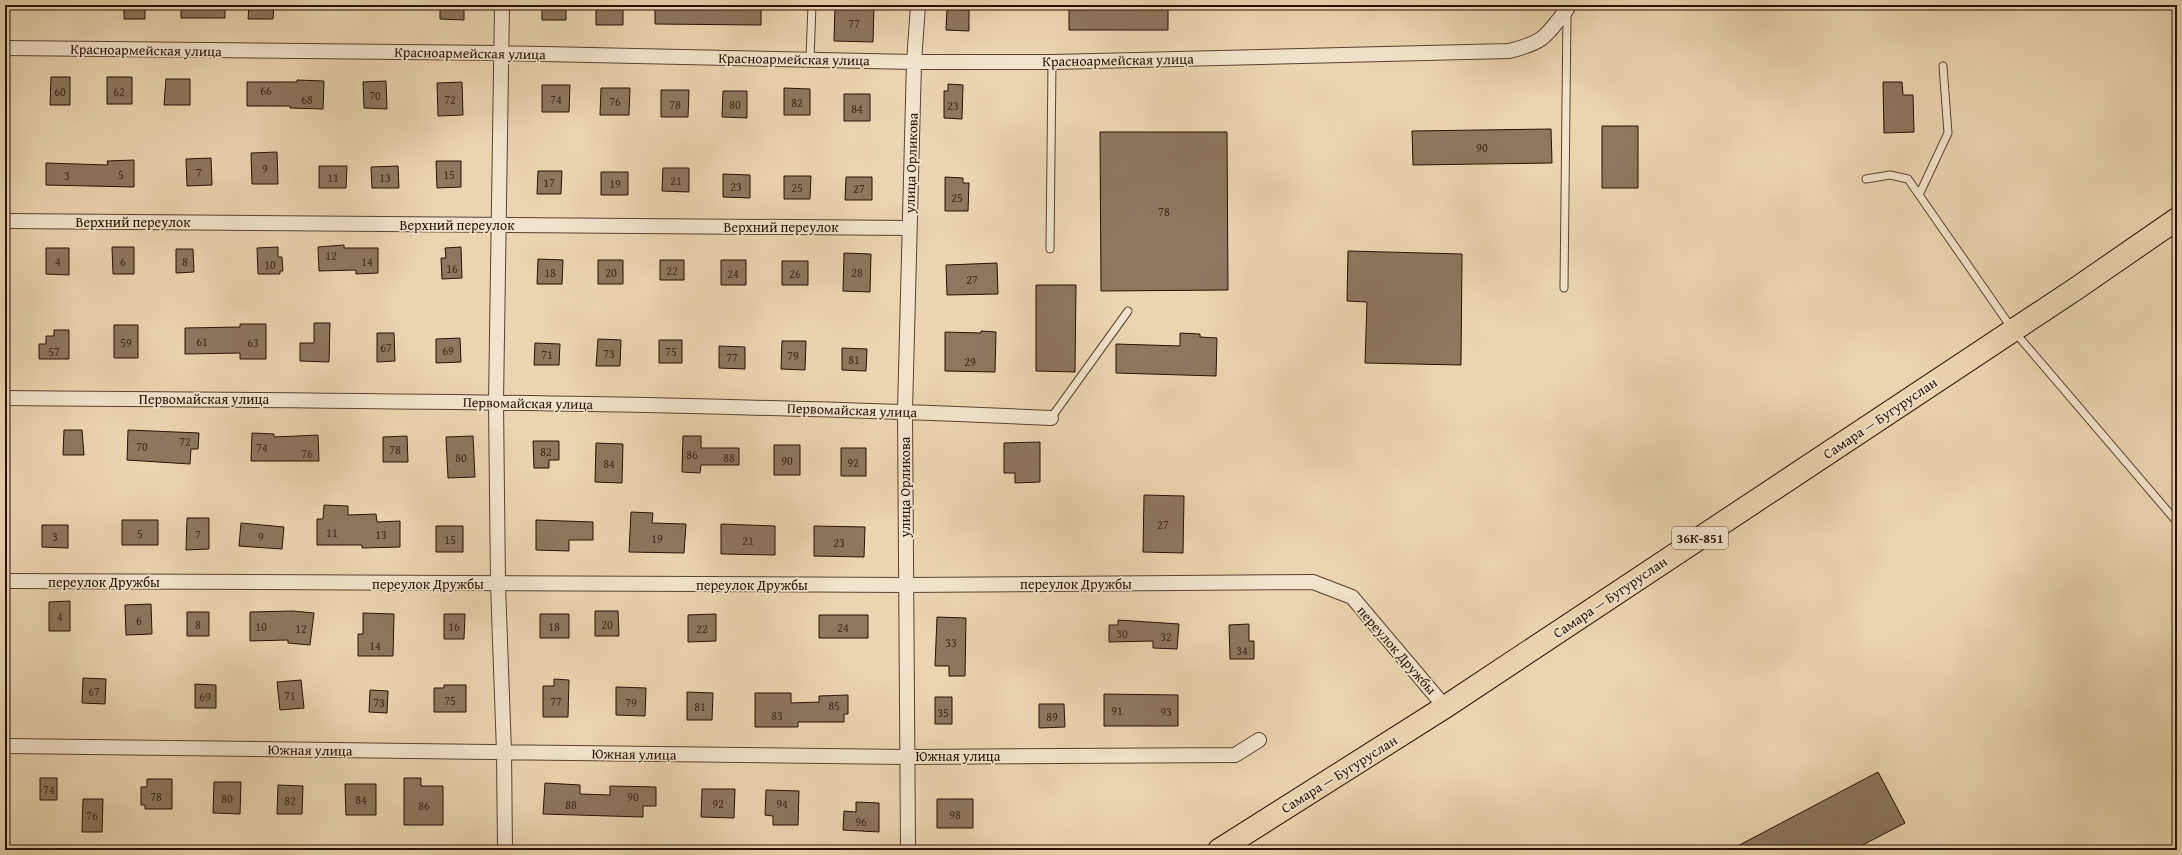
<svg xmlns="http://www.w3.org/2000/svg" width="2182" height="855" font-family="'Gentium Book Plus',serif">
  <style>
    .building { fill: #8d775e; stroke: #281105 }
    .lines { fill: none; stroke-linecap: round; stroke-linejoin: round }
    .lane-casing { stroke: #594230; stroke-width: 9 }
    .street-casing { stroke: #594230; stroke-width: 16 }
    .primary-casing { stroke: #281105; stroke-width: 24 }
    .lane { stroke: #f2e4cc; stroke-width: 7 }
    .street { stroke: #f2e4cc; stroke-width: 14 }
    .primary { stroke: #ebd5b0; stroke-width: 22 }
    .labels { text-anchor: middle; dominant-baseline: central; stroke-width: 3.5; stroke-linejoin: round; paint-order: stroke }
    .number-label { font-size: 12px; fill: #412a1b }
    .shield { fill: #f2e4cc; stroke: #655041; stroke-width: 1 }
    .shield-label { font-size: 13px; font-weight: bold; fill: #281105 }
    .street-label { font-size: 14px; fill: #281105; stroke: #f2e4cc }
  </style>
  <rect width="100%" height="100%" fill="#ebd5b0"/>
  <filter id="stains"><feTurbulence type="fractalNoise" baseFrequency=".005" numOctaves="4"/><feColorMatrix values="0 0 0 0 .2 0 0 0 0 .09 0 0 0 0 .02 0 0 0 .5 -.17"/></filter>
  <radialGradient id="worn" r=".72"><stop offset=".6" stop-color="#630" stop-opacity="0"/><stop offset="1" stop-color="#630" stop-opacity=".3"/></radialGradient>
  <path class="building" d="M 124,5 L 145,5 L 145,19 L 124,19 Z
    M 181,5 L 225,5 L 225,18 L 181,18 Z
    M 249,5 L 274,5 L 273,19 L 248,19 Z
    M 440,5 L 464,5 L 464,20 L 440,19 Z
    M 542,5 L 566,5 L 566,20 L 542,20 Z
    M 596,5 L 623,5 L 623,25 L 596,25 Z
    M 655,5 L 761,5 L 761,25 L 655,24 Z
    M 835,5 L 874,5 L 873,42 L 834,41 Z
    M 1069,5 L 1168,5 L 1168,30 L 1069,30 Z
    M 947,9 L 969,10 L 969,31 L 946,30 Z
    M 51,77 L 70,77 L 70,105 L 50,105 Z
    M 107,77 L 132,77 L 132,104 L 107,104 Z
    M 166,79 L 190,79 L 190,105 L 164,105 Z
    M 297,80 L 324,81 L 323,109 L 290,108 L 290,106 L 247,106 L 247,82 L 297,82 Z
    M 386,81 L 387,109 L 364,108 L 363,82 Z
    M 462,82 L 463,115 L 438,116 L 437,83 Z
    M 1883,82 L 1902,82 L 1903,95 L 1913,95 L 1914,132 L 1884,133 Z
    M 948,84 L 963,85 L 962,119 L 944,118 L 944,91 L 948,91 Z
    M 542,85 L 570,85 L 569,112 L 542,112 Z
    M 601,88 L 630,88 L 629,115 L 600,115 Z
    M 784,88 L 810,89 L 810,115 L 784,115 Z
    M 661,90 L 689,90 L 688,117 L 661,117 Z
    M 723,91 L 747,91 L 747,118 L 722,117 Z
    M 844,94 L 870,94 L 870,121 L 844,121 Z
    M 1602,126 L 1638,126 L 1638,188 L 1602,188 Z
    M 1551,129 L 1552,163 L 1413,165 L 1412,131 Z
    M 1100,132 L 1227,132 L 1228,290 L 1101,291 Z
    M 277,152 L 278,184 L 252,184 L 251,153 Z
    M 211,158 L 212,185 L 187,186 L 186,159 Z
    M 134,160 L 134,187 L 46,185 L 46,163 L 108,165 L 107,161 Z
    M 436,161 L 461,161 L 461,187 L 437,188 Z
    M 319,166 L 347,166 L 346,188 L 319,188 Z
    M 398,166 L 399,188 L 372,188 L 371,167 Z
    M 663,168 L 689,168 L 689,192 L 662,191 Z
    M 538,171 L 562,171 L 561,194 L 537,194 Z
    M 601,172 L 628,172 L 628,195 L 601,195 Z
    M 723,174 L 750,175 L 750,198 L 723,197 Z
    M 784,176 L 811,176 L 810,199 L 784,199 Z
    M 846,177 L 872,177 L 872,200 L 845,200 Z
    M 945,177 L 963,178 L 963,183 L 969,183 L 968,211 L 945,211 Z
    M 344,245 L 344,248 L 378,248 L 378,273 L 356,274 L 356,270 L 319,271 L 318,247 Z
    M 112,247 L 134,247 L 134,274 L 113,274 Z
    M 278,247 L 278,257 L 282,257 L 283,271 L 280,271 L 280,274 L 258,274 L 257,248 Z
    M 461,247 L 462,278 L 442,279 L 441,258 L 446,258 L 445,248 Z
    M 46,248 L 69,248 L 69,275 L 46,274 Z
    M 176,249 L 193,249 L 194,272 L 176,273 Z
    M 1348,251 L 1462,254 L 1461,365 L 1365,363 L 1367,302 L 1347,301 Z
    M 844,253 L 871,254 L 870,292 L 843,291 Z
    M 538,259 L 563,260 L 562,284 L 537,284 Z
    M 598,260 L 623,260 L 623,284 L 598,284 Z
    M 660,260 L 684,260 L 684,280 L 660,280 Z
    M 721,260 L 746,260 L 746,285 L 721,285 Z
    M 782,261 L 808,261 L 808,285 L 782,285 Z
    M 997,263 L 998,294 L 947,295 L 946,265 Z
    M 1036,285 L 1076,285 L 1075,372 L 1036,371 Z
    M 314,323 L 330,323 L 329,362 L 300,361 L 300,343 L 314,343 Z
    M 240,324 L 266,324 L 266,359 L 240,359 L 240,353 L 185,354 L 185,328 L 240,327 Z
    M 114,325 L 138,325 L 138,358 L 114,358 Z
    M 54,330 L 69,330 L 69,359 L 39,359 L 39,344 L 46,344 L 46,336 L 54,336 Z
    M 981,331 L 996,332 L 995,372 L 945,371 L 945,332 L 981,333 Z
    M 377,333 L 394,333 L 395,361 L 377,362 Z
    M 1180,333 L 1200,334 L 1200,337 L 1217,338 L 1216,376 L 1116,373 L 1116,344 L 1180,346 Z
    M 460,338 L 461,362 L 436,363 L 436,339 Z
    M 598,339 L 621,340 L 620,366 L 596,366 Z
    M 659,340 L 682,340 L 682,363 L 659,363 Z
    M 782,341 L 806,341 L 805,370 L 781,369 Z
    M 535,343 L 560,344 L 559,365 L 534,365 Z
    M 719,346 L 745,347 L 745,369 L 719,368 Z
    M 842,348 L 867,349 L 866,371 L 842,370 Z
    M 64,430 L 82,430 L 84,455 L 63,455 Z
    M 128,430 L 199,433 L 198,449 L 191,449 L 190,464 L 127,460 Z
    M 252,433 L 274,434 L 274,437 L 318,435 L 319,461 L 251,461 Z
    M 407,436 L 408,462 L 383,462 L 383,437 Z
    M 473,436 L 475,477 L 448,478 L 446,437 Z
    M 683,436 L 701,436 L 701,448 L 739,448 L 739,465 L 701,465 L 700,473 L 682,472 Z
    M 533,441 L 559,441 L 559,460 L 549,460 L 549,468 L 534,468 Z
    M 1040,442 L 1040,482 L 1015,483 L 1015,473 L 1004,473 L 1004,443 Z
    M 596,443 L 623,444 L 622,483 L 595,482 Z
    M 774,445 L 800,445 L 800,475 L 774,475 Z
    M 841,448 L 866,448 L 866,476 L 841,476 Z
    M 1144,495 L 1184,496 L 1183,553 L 1143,552 Z
    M 324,505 L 348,506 L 348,515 L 376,514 L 377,522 L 400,521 L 400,547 L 362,548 L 362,545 L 317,545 L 317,519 L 323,519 Z
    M 631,512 L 653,513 L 652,523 L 686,524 L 684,553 L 629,552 Z
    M 187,518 L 209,518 L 209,549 L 186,550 Z
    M 122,520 L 158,520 L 158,545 L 122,545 Z
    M 536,520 L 593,522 L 593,540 L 569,540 L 569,551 L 536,550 Z
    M 241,523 L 284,527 L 282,549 L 239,546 Z
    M 721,524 L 775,526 L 775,555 L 721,554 Z
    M 42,525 L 68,525 L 68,548 L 42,547 Z
    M 436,526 L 463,526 L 463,552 L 436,552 Z
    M 814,526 L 865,527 L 864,557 L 814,556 Z
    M 70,601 L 70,631 L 49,631 L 49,602 Z
    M 151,604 L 152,634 L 126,635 L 125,605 Z
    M 293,611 L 314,613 L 310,645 L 288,643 L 288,640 L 250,641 L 250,612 Z
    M 595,611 L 618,611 L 619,636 L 595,636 Z
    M 187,612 L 209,612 L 209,636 L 187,636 Z
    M 363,613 L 394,614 L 393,656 L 358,656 L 358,634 L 363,634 Z
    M 444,614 L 465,614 L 464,639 L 444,639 Z
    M 540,614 L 569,614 L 569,638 L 540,638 Z
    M 716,614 L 716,641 L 688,642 L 688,615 Z
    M 819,615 L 868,615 L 868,638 L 819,638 Z
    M 937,617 L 966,618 L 965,676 L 949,676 L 949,666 L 935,666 Z
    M 1118,620 L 1179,624 L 1177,649 L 1153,648 L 1153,641 L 1109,642 L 1109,625 L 1118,625 Z
    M 1249,624 L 1249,641 L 1254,641 L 1254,659 L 1230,659 L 1229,625 Z
    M 83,678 L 106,679 L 105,704 L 82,703 Z
    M 554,679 L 569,680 L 568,717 L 543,717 L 543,686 L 554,686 Z
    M 301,680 L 304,708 L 280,710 L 277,682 Z
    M 195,684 L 216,685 L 216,708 L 195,708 Z
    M 444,685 L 466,685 L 466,712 L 434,712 L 434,688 L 444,688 Z
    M 616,687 L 646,688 L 645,716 L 616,715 Z
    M 370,690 L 388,691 L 387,713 L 369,712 Z
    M 687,692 L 713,693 L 712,720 L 687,720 Z
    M 755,693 L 791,693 L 791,703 L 819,702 L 819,696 L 848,695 L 848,714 L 844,714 L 844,722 L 798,722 L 798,727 L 755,727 Z
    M 1104,694 L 1178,695 L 1178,726 L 1104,726 Z
    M 935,697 L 952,697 L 952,724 L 935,724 Z
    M 1039,704 L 1064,704 L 1065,727 L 1039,728 Z
    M 1878,772 L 1905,823 L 1853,850 L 1730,850 Z
    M 40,778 L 57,778 L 57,800 L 40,800 Z
    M 404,778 L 421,778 L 421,786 L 443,786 L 443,825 L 404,825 Z
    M 147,779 L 172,779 L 172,809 L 145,809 L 145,805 L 141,805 L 141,787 L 147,787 Z
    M 214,782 L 241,782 L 240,814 L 213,813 Z
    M 545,783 L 580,785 L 580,794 L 610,795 L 610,786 L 656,787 L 656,806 L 643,806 L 643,817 L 543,814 Z
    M 345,784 L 376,784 L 376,815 L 346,815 Z
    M 278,785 L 303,786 L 302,814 L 277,814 Z
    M 702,789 L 735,789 L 734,818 L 701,817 Z
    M 766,790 L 799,791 L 798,825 L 773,825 L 773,816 L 765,815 Z
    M 83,799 L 103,799 L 102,832 L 82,832 Z
    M 937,799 L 973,799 L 973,828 L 937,828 Z
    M 856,802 L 879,803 L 879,832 L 843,830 L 844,811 L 856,812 Z"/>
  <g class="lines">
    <defs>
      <path id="lane" d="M 810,59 L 812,5
        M 1866,179 L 1890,175 L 1908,179 L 2013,330 L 2177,522
        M 1919,195 L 1948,133 L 1943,66
        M 1050,249 L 1052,62
        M 1564,288 L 1567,13
        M 1051,418 L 1128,311"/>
      <path id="street" d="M 502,5 L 496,402 L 498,585 L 504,752 L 505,850
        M 5,48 L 501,53 L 914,62 L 1052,62 L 1509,51 C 1545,42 1545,37 1567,9
        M 5,221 L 909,228
        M 5,398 C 354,401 703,402 1051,418
        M 5,581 L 905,585 L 1313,582 L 1352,597 L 1445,707
        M 5,746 L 907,757 L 1235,755 L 1259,740
        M 908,850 L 905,411 L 914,62 L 918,5"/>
      <path id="primary" d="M 1219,850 L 1445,707 L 2077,288 L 2177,219"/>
    </defs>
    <use href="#lane" class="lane-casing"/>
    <use href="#street" class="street-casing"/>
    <use href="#primary" class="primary-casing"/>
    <use href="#lane" class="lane"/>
    <use href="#street" class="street"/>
    <use href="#primary" class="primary"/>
  </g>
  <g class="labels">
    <g class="number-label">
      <text x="854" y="23">77</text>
      <text x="266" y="90">66</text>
      <text x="60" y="91">60</text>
      <text x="119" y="91">62</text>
      <text x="375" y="95">70</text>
      <text x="307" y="99">68</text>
      <text x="450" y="99">72</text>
      <text x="556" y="99">74</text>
      <text x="615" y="101">76</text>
      <text x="797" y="102">82</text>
      <text x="675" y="104">78</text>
      <text x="735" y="104">80</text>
      <text x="953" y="105">23</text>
      <text x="857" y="108">84</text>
      <text x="1482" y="147">90</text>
      <text x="265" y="168">9</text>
      <text x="199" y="172">7</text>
      <text x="121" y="174">5</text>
      <text x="449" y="174">15</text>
      <text x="67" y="175">3</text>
      <text x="333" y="177">11</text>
      <text x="385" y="177">13</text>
      <text x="676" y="180">21</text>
      <text x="549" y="182">17</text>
      <text x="615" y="183">19</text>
      <text x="736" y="186">23</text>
      <text x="797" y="187">25</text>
      <text x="859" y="188">27</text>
      <text x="957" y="197">25</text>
      <text x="1164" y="211">78</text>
      <text x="331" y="255">12</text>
      <text x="58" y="261">4</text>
      <text x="123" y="261">6</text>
      <text x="185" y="261">8</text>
      <text x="367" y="261">14</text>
      <text x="270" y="264">10</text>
      <text x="452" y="268">16</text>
      <text x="672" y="270">22</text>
      <text x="550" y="272">18</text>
      <text x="611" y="272">20</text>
      <text x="857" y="272">28</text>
      <text x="733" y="273">24</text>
      <text x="795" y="273">26</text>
      <text x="972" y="279">27</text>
      <text x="202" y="341">61</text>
      <text x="126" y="342">59</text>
      <text x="253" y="342">63</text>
      <text x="386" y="347">67</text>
      <text x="448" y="350">69</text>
      <text x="54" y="351">57</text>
      <text x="671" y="351">75</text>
      <text x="609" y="353">73</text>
      <text x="547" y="354">71</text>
      <text x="793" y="355">79</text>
      <text x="732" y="357">77</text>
      <text x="854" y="359">81</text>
      <text x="970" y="361">29</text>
      <text x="185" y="441">72</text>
      <text x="142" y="446">70</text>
      <text x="262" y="447">74</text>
      <text x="395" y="449">78</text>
      <text x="546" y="451">82</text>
      <text x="307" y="453">76</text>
      <text x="692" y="454">86</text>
      <text x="461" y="457">80</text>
      <text x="729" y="457">88</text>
      <text x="787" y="460">90</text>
      <text x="853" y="462">92</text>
      <text x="609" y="463">84</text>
      <text x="1163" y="524">27</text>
      <text x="332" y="532">11</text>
      <text x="140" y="533">5</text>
      <text x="198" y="534">7</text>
      <text x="381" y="534">13</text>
      <text x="55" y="536">3</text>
      <text x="261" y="536">9</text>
      <text x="657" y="538">19</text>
      <text x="450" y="539">15</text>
      <text x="748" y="540">21</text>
      <text x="839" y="542">23</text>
      <text x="60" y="616">4</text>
      <text x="139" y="620">6</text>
      <text x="198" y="624">8</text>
      <text x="607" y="624">20</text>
      <text x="261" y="626">10</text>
      <text x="454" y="626">16</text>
      <text x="554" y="626">18</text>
      <text x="843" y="627">24</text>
      <text x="301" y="628">12</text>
      <text x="702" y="628">22</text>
      <text x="1122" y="633">30</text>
      <text x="1166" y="636">32</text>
      <text x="951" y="642">33</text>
      <text x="375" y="645">14</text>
      <text x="1242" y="650">34</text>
      <text x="94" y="691">67</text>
      <text x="290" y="695">71</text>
      <text x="205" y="696">69</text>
      <text x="450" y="700">75</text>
      <text x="556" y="701">77</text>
      <text x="379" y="702">73</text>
      <text x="631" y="702">79</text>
      <text x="834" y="705">85</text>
      <text x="700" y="706">81</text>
      <text x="1117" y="710">91</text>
      <text x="1166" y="711">93</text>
      <text x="943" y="712">35</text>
      <text x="777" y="715">83</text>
      <text x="1052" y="716">89</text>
      <text x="49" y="789">74</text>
      <text x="156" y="796">78</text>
      <text x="633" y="796">90</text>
      <text x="227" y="798">80</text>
      <text x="361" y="799">84</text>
      <text x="290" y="800">82</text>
      <text x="718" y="803">92</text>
      <text x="782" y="803">94</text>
      <text x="571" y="804">88</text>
      <text x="424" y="805">86</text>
      <text x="955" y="814">98</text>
      <text x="92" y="815">76</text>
      <text x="861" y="821">96</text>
    </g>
    <rect class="shield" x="1672" y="527" width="56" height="22" rx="3"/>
    <g class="shield-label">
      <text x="1700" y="538">36К-851</text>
    </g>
    <g class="street-label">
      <text transform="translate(146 50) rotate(1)">Красноармейская улица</text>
      <text transform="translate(470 53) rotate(1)">Красноармейская улица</text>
      <text transform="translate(794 59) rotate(1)">Красноармейская улица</text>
      <text transform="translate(1118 60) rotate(-1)">Красноармейская улица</text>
      <text transform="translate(911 163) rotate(-88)">улица Орликова</text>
      <text x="133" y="222">Верхний переулок</text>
      <text x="457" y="225">Верхний переулок</text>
      <text x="781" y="227">Верхний переулок</text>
      <text x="204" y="399">Первомайская улица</text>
      <text transform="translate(528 403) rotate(1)">Первомайская улица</text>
      <text transform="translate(852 410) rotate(2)">Первомайская улица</text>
      <text transform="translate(1880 418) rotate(-34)">Самара — Бугуруслан</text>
      <text transform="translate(905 487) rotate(-90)">улица Орликова</text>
      <text x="104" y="582">переулок Дружбы</text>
      <text x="428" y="584">переулок Дружбы</text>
      <text x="1076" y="584">переулок Дружбы</text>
      <text x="752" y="585">переулок Дружбы</text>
      <text transform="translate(1610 597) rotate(-34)">Самара — Бугуруслан</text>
      <text transform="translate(1397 650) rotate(49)">переулок Дружбы</text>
      <text transform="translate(310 750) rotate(1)">Южная улица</text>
      <text transform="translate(634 754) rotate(1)">Южная улица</text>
      <text x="958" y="756">Южная улица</text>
      <text transform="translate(1339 774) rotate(-32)">Самара — Бугуруслан</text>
    </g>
  </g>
  <rect width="2182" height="855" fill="none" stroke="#ebd5b0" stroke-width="20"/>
  <rect x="6" y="6" width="2170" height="843" fill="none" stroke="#281105" stroke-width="2"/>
  <rect x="10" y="10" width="2162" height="835" fill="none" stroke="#281105"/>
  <rect width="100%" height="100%" filter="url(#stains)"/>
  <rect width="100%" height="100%" fill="url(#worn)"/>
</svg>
